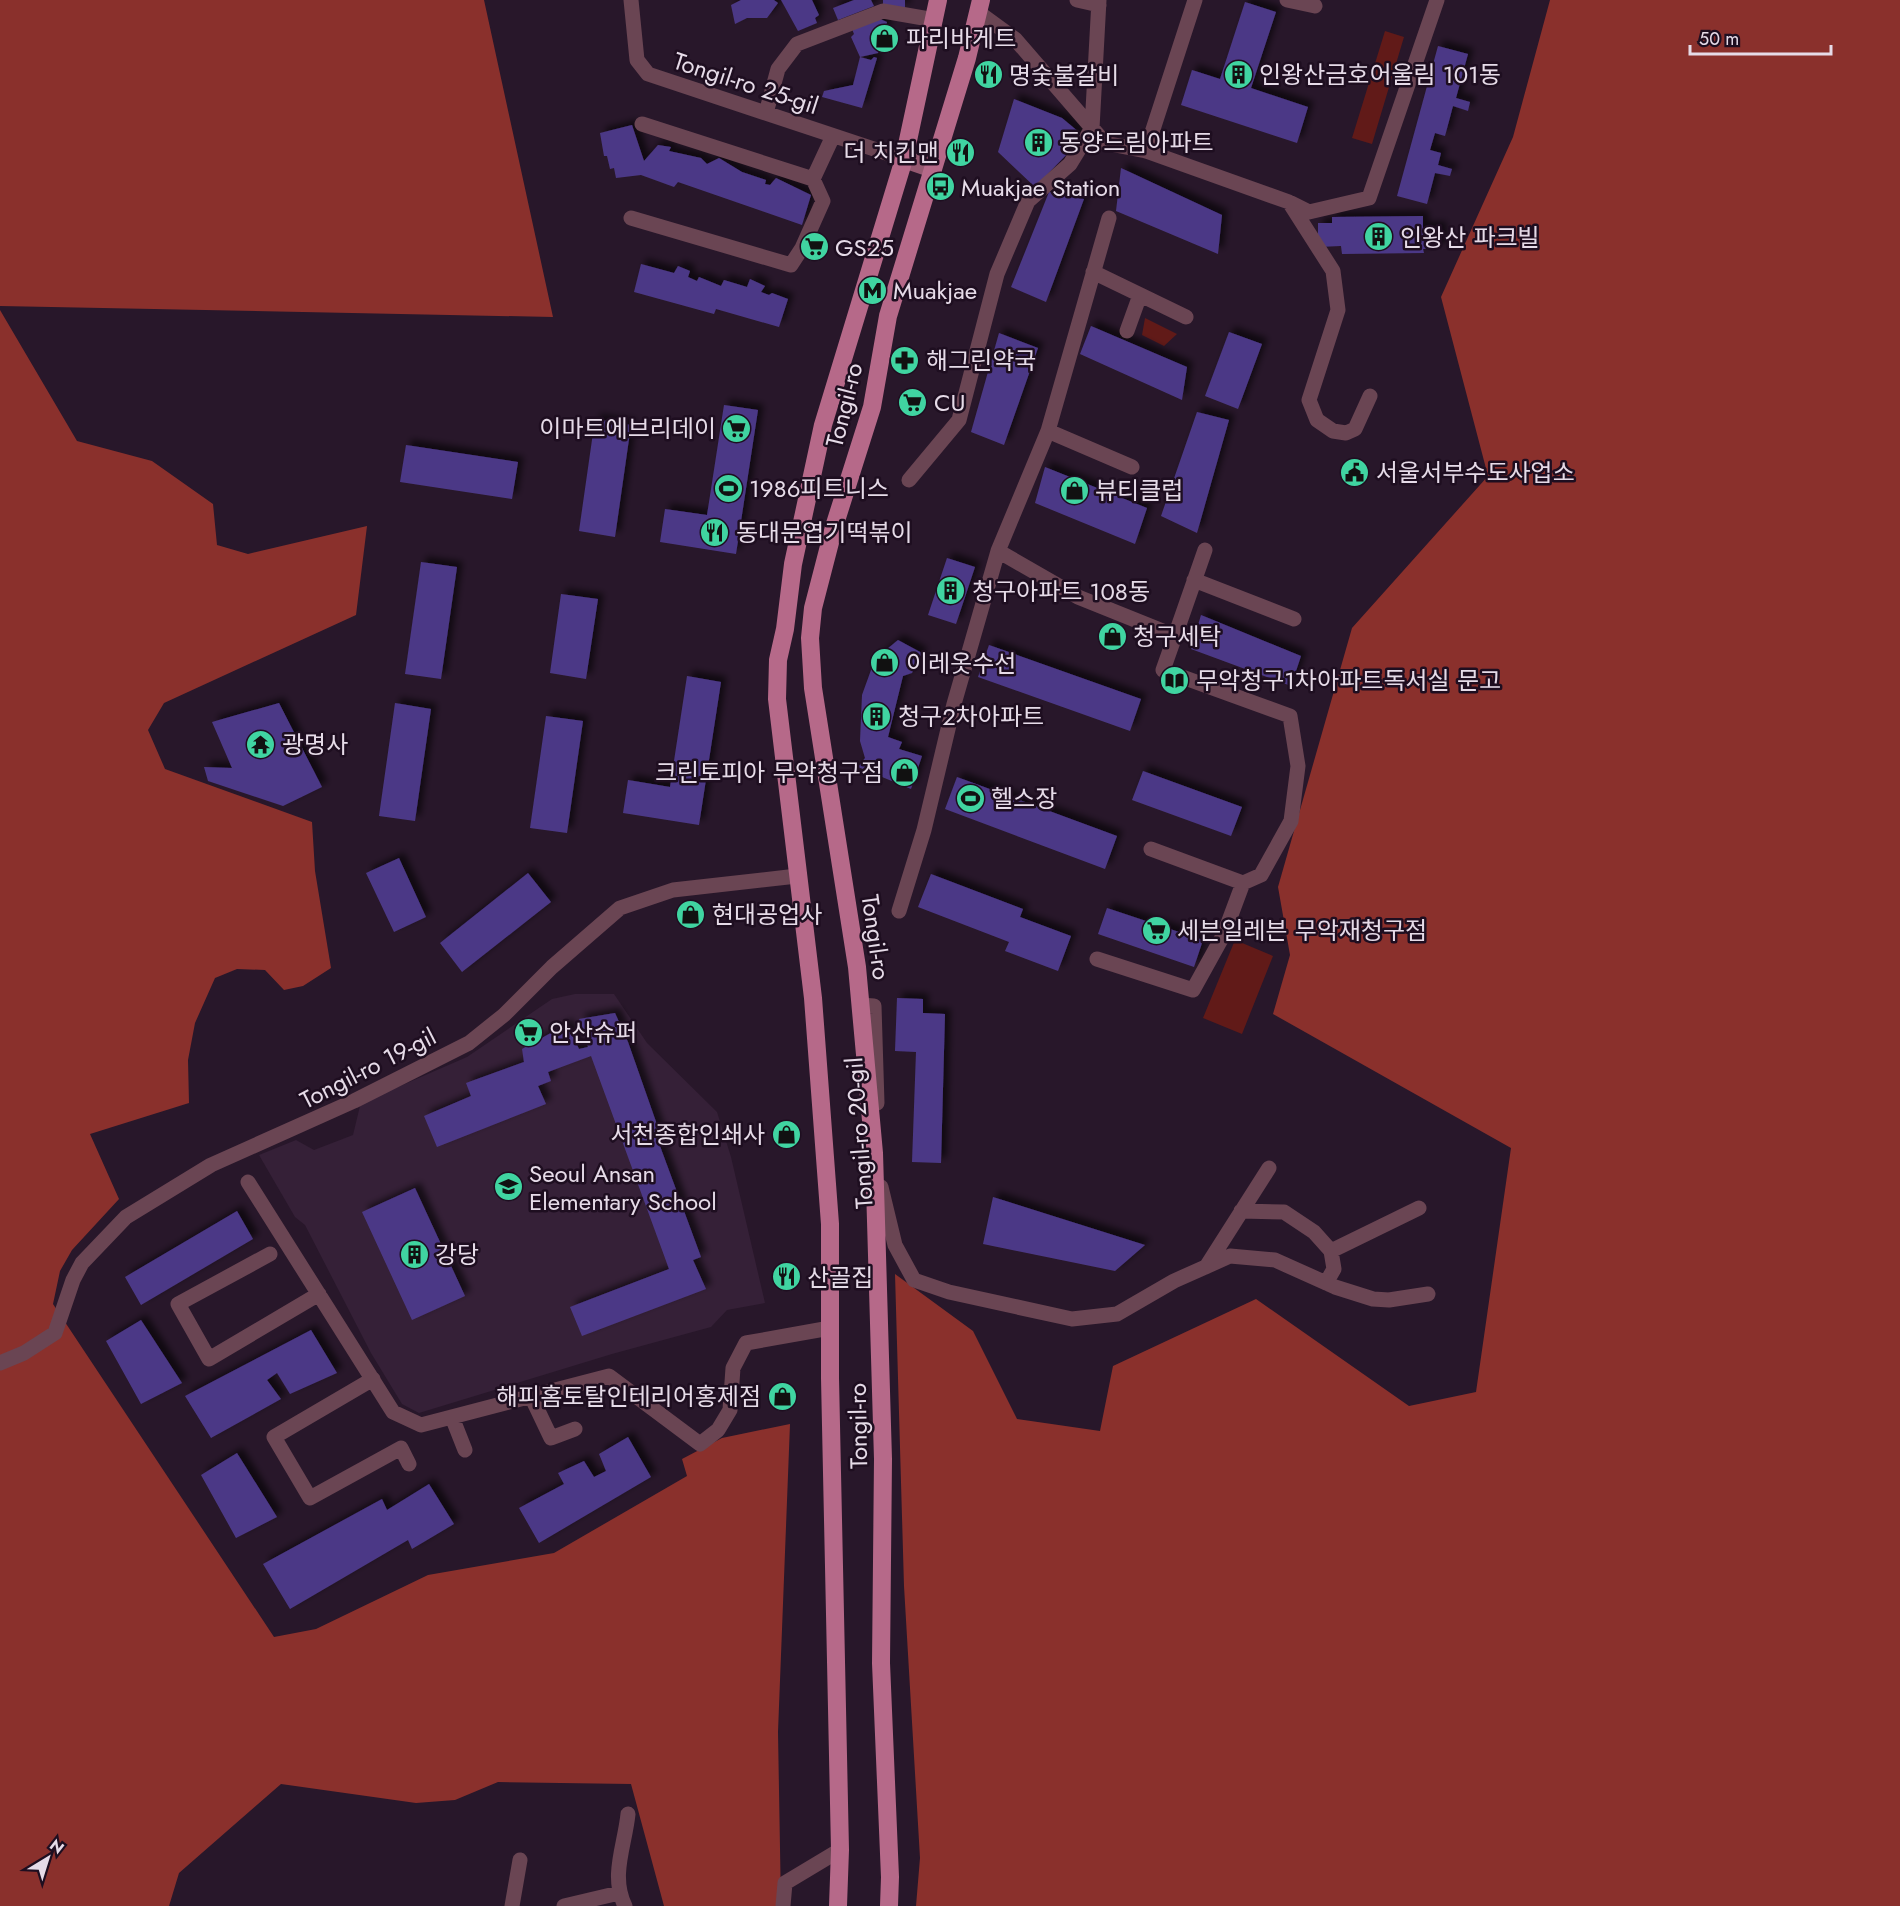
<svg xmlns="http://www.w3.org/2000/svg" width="1900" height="1906" font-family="Jost,'Noto Sans KR',sans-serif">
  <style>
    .built { fill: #352037 }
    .green { fill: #611a18 }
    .forest { fill: #8a302c }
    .building { fill: #4c3986; filter: url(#shadow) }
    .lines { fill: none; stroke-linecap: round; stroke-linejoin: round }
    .minor { stroke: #6a4553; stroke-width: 15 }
    .secondary { stroke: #955971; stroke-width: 18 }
    .primary { stroke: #b66989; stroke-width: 18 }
    .labels { text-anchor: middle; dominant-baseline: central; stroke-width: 5; stroke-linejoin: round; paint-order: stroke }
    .poi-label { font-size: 24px; fill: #e6dbe8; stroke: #1e0e20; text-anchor: start }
    .street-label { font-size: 24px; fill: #e6dbe8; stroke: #1e0e20 }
  </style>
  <defs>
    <filter id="shadow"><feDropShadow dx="5.5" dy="-5.5" stdDeviation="3" flood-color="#0009"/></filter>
  </defs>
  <rect width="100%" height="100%" fill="#28172a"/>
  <path class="built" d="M 575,994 L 614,994 L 647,1043 L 717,1112 L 731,1157 L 765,1303 L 727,1310 L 711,1327 L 612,1354 L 419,1413 L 402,1404 L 371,1353 L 305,1225 L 295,1217 L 259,1155 L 296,1140 L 314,1150 L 353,1135 L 360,1106 L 368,1100 L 467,1057 L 552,999 Z"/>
  <path class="green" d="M 1385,31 L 1404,37 L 1372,144 L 1352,138 Z
    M 1145,318 L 1177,334 L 1164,346 L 1142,335 Z
    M 1235,940 L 1273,956 L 1242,1034 L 1203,1018 Z"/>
  <path class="forest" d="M 0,0 L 484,0 L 553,317 L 0,306 Z
    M 1550,0 L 1900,0 L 1900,1906 L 916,1906 L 920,1858 L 904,1586 L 895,1274 L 973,1331 L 1017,1419 L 1100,1431 L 1113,1366 L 1256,1299 L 1409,1406 L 1476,1392 L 1511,1148 L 1273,1014 L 1290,955 L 1278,887 L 1352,628 L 1488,476 L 1441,297 L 1513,137 Z
    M 0,310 L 77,441 L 152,461 L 213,504 L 217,545 L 248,554 L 367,526 L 356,615 L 164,703 L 148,730 L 165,769 L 312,822 L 315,871 L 331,968 L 303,986 L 284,990 L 265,970 L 237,969 L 215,978 L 195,1023 L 188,1060 L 189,1103 L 90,1134 L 119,1199 L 72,1250 L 60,1271 L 53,1304 L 274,1637 L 316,1629 L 428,1575 L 554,1553 L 687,1476 L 682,1459 L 722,1438 L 790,1424 L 778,1732 L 781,1906 L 664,1906 L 631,1784 L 498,1782 L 455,1800 L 416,1803 L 281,1784 L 179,1873 L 169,1906 L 0,1906 Z"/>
  <path class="building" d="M 741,0 L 774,0 L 778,3 L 767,18 L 747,18 L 735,24 L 731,5 Z
    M 781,0 L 812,0 L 819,15 L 815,18 L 817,23 L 798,31 Z
    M 854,0 L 871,0 L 874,6 L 838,20 L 833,8 Z
    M 883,0 L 905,0 L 905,9 L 883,4 Z
    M 1245,2 L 1276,12 L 1251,88 L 1308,107 L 1297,143 L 1181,105 L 1192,70 L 1220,79 Z
    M 880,19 L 887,22 L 878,53 L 860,57 L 871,60 L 874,57 L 877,58 L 862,108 L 822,97 L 824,91 L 853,85 L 860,57 L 851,37 L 854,34 L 852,29 Z
    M 1438,46 L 1468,54 L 1456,98 L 1470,102 L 1468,111 L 1453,106 L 1445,136 L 1435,133 L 1430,150 L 1441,153 L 1438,165 L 1452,169 L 1450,176 L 1435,173 L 1427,204 L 1397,196 Z
    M 1014,99 L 1062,118 L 1080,133 L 1069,152 L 1035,187 L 998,152 Z
    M 632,125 L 644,161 L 658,145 L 671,147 L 669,151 L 701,158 L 707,164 L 719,158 L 742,172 L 766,180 L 765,184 L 770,185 L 776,178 L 811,195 L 802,225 L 678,182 L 674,187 L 641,175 L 616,178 L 614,168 L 610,169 L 607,156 L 604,156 L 600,133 Z
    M 1121,168 L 1222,215 L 1218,254 L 1116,211 Z
    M 1049,192 L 1084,199 L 1046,302 L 1011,287 Z
    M 1423,216 L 1423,227 L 1441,227 L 1441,248 L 1423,249 L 1424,253 L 1342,254 L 1341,246 L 1318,247 L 1318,223 L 1332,223 L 1332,217 Z
    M 641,264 L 674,273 L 678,266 L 690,271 L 688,277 L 697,281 L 699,277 L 721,286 L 724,280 L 747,287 L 750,279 L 765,286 L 761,292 L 769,295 L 772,293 L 788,299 L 779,327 L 716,309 L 714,314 L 634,292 Z
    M 1091,326 L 1187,367 L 1182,400 L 1080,354 Z
    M 1229,332 L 1262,344 L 1238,409 L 1205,396 Z
    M 999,333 L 1038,348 L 1004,445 L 971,432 Z
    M 724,405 L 758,410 L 736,554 L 660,542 L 665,509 L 707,515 Z
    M 1197,412 L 1229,420 L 1197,533 L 1161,516 Z
    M 595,419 L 631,425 L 615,537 L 579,531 Z
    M 406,445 L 518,462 L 512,499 L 400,482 Z
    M 1045,467 L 1147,508 L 1135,544 L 1035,503 Z
    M 947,558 L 975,567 L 956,624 L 928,615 Z
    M 421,562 L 457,567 L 441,679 L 405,674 Z
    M 561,594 L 598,599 L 586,679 L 550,673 Z
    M 1201,615 L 1301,656 L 1291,686 L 1191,649 Z
    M 898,640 L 922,653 L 912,673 L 903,676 L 888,737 L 902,742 L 899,749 L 922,756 L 911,789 L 858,767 L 865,758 L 860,741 L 862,695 L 875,659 Z
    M 989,645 L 1141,699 L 1130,731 L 978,677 Z
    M 687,676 L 721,682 L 699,825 L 623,813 L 628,780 L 670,787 Z
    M 279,703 L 322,787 L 283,806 L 208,781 L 204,767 L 232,768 L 212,722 Z
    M 395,703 L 431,709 L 415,821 L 379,816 Z
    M 546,716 L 583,721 L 567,833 L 530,828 Z
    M 1143,771 L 1242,807 L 1231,836 L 1132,800 Z
    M 957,777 L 1117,836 L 1105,869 L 945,809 Z
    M 399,858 L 426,917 L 394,932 L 366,873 Z
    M 528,873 L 551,902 L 462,972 L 440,943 Z
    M 931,874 L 1023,909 L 1020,917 L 1071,936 L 1058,971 L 1005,951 L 1009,942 L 918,907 Z
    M 1107,908 L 1203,940 L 1194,967 L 1098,934 Z
    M 897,998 L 923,999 L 923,1013 L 945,1014 L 941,1163 L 912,1162 L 916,1052 L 895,1051 Z
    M 615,1013 L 628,1042 L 661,1136 L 657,1138 L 701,1257 L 693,1260 L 706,1289 L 582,1336 L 570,1307 L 669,1269 L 591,1056 L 548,1072 L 551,1081 L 538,1086 L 546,1104 L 437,1147 L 424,1116 L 471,1096 L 466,1083 L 524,1062 L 522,1049 L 567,1024 L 579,1049 L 588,1047 L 579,1019 Z
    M 415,1188 L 465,1296 L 412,1320 L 362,1212 Z
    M 993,1197 L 1145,1245 L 1115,1271 L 983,1244 Z
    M 237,1211 L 253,1239 L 141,1305 L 125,1277 Z
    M 141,1320 L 182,1383 L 141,1404 L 106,1341 Z
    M 311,1330 L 337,1373 L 290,1394 L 277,1373 L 267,1380 L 281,1399 L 211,1438 L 185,1396 Z
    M 628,1437 L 651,1477 L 539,1543 L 519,1508 L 564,1484 L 558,1473 L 584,1461 L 594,1477 L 606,1471 L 599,1454 Z
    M 237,1453 L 277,1517 L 236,1538 L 201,1475 Z
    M 429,1484 L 454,1524 L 412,1549 L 408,1540 L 290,1609 L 263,1564 L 382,1499 L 387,1510 Z"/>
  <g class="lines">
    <path class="minor" d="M 631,0 L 637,60 L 648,74 L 904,159
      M 1077,0 L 1099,5
      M 1287,0 L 1315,6
      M 978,12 L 1015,39 L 1105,143 L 1146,151 L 1289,202 L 1333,271 L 1338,310 L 1309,400 L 1317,420 L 1333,431 L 1346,433 L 1355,429 L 1370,396
      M 766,113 L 778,69 L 797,44 L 883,11 L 935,20
      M 642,124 L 813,179 L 833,136
      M 1146,151 L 1195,0
      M 1291,203 L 1309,212 L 1369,198 L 1437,0
      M 631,218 L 791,265 L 802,248 L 823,201 L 813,179
      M 1093,272 L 1186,317
      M 1127,331 L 1140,295
      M 1048,431 L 1132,467
      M 909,480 L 959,420 L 997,274 L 1028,201 L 1070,164 L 1092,128 L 1099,0
      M 998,551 L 1078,597 L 1175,636 L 1163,670 L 1290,716 L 1298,766 L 1291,821 L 1261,875 L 1243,883 L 1224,934 L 1193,990 L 1097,959
      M 1194,580 L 1294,619
      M 1175,636 L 1205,550
      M 1151,849 L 1243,883
      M 899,911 L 924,830 L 954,704 L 998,551 L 1048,431 L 1109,218
      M 860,1005 L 874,1006 L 877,1103
      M 248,1182 L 393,1412 L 421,1425 L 609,1376 L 700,1444 L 718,1430 L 730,1410 L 733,1368 L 746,1343 L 830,1328
      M 881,1187 L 895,1245 L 914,1280 L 949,1292 L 1072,1319 L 1117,1314 L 1174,1281 L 1230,1256 L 1275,1260 L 1335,1287 L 1373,1299 L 1389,1300 L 1428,1294
      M 1241,1211 L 1284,1212 L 1314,1232 L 1331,1251 L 1334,1269 L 1326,1283
      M 1331,1251 L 1419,1208
      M 270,1254 L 178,1304 L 209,1359 L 319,1294
      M 1206,1267 L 1269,1168
      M 0,1363 L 24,1353 L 55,1333 L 73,1280 L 82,1263 L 126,1217 L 211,1165 L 354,1101 L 469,1043 L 504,1015 L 552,967 L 620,908 L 673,890 L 797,876
      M 373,1379 L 274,1437 L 310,1498 L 401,1448 L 409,1464
      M 531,1396 L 551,1438 L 575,1429
      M 452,1417 L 465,1450
      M 512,1906 L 520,1860
      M 564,1906 L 619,1893
      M 625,1906 C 610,1876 625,1845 628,1814
      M 783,1906 L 785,1883 L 840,1850"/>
    <path class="secondary" d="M 904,159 L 933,169"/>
    <path class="primary" d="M 838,1906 L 840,1850 L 830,1378 L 830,1224 L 813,998 L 777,699 L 778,660 L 785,629 L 793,564 L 823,425 L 904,159 L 938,0
      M 889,1906 L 890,1877 L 881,1663 L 883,1459 L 874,1153 L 857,967 L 813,688 L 810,638 L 813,608 L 834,527 L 872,407 L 888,316 L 967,58 L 981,0"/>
  </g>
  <defs>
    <symbol id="shop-disc" viewBox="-11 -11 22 22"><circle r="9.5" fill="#40d4a1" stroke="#1e0e20"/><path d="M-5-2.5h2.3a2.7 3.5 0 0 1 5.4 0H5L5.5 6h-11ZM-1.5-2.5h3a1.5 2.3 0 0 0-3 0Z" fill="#111"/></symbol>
    <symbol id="building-disc" viewBox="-11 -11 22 22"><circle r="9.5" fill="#40d4a1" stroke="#1e0e20"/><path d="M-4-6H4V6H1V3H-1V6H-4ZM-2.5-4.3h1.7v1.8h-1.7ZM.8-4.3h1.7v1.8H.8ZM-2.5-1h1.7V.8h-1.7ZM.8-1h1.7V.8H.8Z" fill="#111"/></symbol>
    <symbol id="restaurant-disc" viewBox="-11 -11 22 22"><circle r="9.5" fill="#40d4a1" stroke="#1e0e20"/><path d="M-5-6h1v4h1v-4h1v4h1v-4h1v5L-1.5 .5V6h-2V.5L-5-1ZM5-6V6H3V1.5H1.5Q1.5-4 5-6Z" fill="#111"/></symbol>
    <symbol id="bus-disc" viewBox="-11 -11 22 22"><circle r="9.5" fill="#40d4a1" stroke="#1e0e20"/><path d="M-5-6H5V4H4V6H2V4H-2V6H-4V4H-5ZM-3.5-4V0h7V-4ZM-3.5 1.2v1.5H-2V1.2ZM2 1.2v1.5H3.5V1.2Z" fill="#111"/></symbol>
    <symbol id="supermarket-disc" viewBox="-11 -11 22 22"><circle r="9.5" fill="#40d4a1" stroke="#1e0e20"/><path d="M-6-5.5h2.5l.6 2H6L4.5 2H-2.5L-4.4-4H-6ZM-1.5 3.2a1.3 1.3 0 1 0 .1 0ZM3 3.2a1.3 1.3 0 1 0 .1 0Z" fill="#111"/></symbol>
    <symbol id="metro-disc" viewBox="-11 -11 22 22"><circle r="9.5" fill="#40d4a1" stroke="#1e0e20"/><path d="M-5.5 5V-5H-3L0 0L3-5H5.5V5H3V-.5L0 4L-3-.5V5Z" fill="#111"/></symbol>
    <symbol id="pharmacy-disc" viewBox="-11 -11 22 22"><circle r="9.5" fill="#40d4a1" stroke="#1e0e20"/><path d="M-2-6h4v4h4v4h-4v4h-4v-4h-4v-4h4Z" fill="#111"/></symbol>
    <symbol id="civic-disc" viewBox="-11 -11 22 22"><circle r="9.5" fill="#40d4a1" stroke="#1e0e20"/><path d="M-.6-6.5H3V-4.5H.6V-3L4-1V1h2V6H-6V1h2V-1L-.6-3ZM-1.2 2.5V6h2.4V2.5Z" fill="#111"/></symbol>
    <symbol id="stadium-disc" viewBox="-11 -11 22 22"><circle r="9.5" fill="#40d4a1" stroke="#1e0e20"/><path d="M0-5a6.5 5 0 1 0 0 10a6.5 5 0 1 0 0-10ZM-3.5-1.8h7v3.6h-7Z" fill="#111"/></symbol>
    <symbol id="library-disc" viewBox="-11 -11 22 22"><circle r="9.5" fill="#40d4a1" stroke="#1e0e20"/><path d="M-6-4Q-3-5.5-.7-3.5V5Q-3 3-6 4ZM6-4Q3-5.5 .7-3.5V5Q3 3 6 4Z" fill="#111"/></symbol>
    <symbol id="temple-disc" viewBox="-11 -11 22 22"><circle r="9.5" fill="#40d4a1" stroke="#1e0e20"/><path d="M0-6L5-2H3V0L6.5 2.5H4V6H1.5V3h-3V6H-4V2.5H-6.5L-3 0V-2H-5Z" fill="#111"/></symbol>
    <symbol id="school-disc" viewBox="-11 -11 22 22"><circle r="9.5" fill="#40d4a1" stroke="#1e0e20"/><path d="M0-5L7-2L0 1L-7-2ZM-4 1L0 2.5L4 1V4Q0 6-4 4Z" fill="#111"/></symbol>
  </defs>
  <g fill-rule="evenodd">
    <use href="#shop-disc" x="868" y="22" width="33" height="33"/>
    <use href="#building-disc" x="1222" y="58" width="33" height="33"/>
    <use href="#restaurant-disc" x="972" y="58" width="33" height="33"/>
    <use href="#building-disc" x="1022" y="126" width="33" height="33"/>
    <use href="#restaurant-disc" x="944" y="136" width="33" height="33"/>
    <use href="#bus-disc" x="924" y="170" width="33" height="33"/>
    <use href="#building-disc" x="1362" y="220" width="33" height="33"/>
    <use href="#supermarket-disc" x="798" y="230" width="33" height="33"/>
    <use href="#metro-disc" x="856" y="274" width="33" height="33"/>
    <use href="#pharmacy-disc" x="888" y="344" width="33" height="33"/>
    <use href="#supermarket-disc" x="896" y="386" width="33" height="33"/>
    <use href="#supermarket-disc" x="720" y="412" width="33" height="33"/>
    <use href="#civic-disc" x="1338" y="456" width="33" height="33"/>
    <use href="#stadium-disc" x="712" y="472" width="33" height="33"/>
    <use href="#shop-disc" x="1058" y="474" width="33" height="33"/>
    <use href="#restaurant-disc" x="698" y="516" width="33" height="33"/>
    <use href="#building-disc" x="934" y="574" width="33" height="33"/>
    <use href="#shop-disc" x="1096" y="620" width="33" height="33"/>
    <use href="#shop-disc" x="868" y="646" width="33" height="33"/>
    <use href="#library-disc" x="1158" y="664" width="33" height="33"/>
    <use href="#building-disc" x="860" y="700" width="33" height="33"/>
    <use href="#temple-disc" x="244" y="728" width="33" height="33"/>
    <use href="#shop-disc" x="888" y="756" width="33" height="33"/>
    <use href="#stadium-disc" x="954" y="782" width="33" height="33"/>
    <use href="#shop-disc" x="674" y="898" width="33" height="33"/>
    <use href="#supermarket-disc" x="1140" y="914" width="33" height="33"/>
    <use href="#supermarket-disc" x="512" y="1016" width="33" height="33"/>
    <use href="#shop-disc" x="770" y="1118" width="33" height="33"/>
    <use href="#school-disc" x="492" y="1170" width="33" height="33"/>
    <use href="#building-disc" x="398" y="1238" width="33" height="33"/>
    <use href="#restaurant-disc" x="770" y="1260" width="33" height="33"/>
    <use href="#shop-disc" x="766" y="1380" width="33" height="33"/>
  </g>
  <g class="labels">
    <g class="poi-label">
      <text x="906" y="38">파리바게트</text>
      <text x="1259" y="74">인왕산금호어울림 101동</text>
      <text x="1009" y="75">명숯불갈비</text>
      <text x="1059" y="142">동양드림아파트</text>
      <text x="939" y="152" text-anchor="end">더 치킨맨</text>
      <text x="961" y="187">Muakjae Station</text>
      <text x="1400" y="237">인왕산 파크빌</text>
      <text x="835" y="247">GS25</text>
      <text x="893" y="290">Muakjae</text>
      <text x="926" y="360">해그린약국</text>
      <text x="934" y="402">CU</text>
      <text x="716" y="428" text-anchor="end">이마트에브리데이</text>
      <text x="1376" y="472">서울서부수도사업소</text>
      <text x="749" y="488">1986피트니스</text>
      <text x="1095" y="490">뷰티클럽</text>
      <text x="736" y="532">동대문엽기떡볶이</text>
      <text x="972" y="591">청구아파트 108동</text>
      <text x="1133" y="636">청구세탁</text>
      <text x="906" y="663">이레옷수선</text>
      <text x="1196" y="680">무악청구1차아파트독서실 문고</text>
      <text x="898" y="716">청구2차아파트</text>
      <text x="282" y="744">광명사</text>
      <text x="883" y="772" text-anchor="end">크린토피아 무악청구점</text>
      <text x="991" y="798">헬스장</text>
      <text x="712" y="914">현대공업사</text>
      <text x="1177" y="930">세븐일레븐 무악재청구점</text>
      <text x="549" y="1032">안산슈퍼</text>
      <text x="765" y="1134" text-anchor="end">서천종합인쇄사</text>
      <text x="529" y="1173">Seoul Ansan<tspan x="529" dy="28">Elementary School</tspan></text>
      <text x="435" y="1254">강당</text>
      <text x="807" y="1277">산골집</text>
      <text x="761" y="1396" text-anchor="end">해피홈토탈인테리어홍제점</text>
    </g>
    <g class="street-label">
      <text transform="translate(746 83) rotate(18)">Tongil-ro 25-gil</text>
      <text transform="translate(844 405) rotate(-76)">Tongil-ro</text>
      <text transform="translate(876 937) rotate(82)">Tongil-ro</text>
      <text transform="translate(368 1068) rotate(-27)">Tongil-ro 19-gil</text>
      <text transform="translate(859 1133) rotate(-94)">Tongil-ro 20-gil</text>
      <text transform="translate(858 1426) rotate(-91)">Tongil-ro</text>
    </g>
  </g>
  <g transform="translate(48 1858) rotate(38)" stroke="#1e0e20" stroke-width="4.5" paint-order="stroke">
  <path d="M0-4.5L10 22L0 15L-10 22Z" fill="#e6dbe8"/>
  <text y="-9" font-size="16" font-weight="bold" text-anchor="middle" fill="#e6dbe8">N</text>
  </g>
  <path d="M1690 45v9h141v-9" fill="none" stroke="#e6dbe8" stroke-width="3"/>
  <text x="1699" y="45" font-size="18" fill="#e6dbe8" stroke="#1e0e20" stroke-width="4.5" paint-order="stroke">50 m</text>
</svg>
